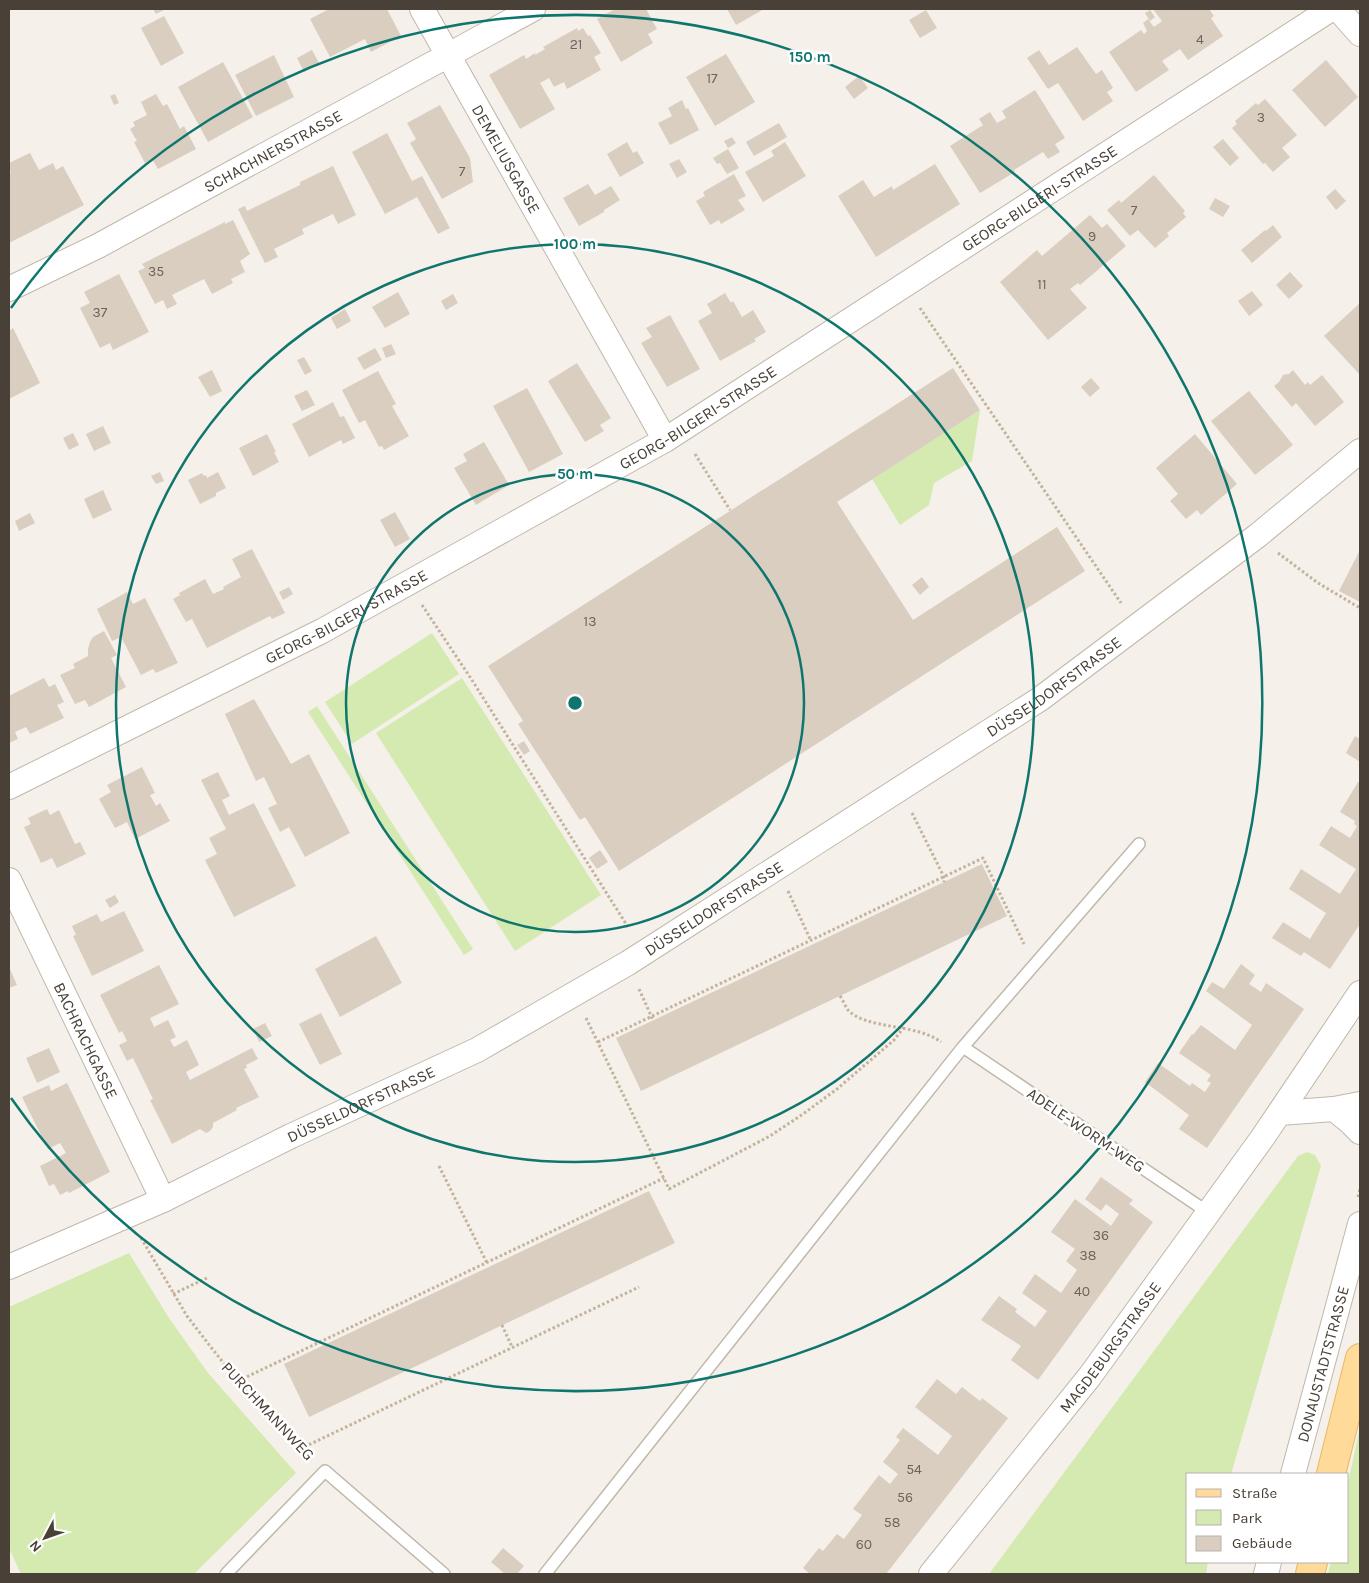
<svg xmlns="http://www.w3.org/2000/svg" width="1369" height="1583" font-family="Karla,sans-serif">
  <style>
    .green { fill: #d5eab1 }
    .building { fill: #dacec1 }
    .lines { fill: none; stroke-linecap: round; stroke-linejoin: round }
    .service-casing { stroke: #c1b7ab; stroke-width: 14 }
    .minor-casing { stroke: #c1b7ab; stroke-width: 26 }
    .primary-casing { stroke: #e8b664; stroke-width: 30 }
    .path { stroke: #c3b29c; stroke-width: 3; stroke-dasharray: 2.5 2.5; stroke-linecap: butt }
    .service { stroke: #fff; stroke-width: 11 }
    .minor { stroke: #fff; stroke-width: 24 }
    .primary { stroke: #ffda98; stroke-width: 28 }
    .ring { fill: none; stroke: #0f766e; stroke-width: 2.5 }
    .labels { text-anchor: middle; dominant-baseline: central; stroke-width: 5; stroke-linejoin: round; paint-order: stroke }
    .number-label { font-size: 14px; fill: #6d645a }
    .street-label { font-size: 16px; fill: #494037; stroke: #fff }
    .centre { fill: #0f766e; stroke: #fff; stroke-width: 2.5 }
    .ring-label { font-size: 15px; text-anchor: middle; font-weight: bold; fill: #0f766e; stroke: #fff; stroke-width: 5; stroke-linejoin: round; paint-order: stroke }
  </style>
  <rect width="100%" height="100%" fill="#f5f0e9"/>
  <path class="green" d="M 980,410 L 972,461 L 934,483 L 929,505 L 900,525 L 872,479 Z
    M 432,633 L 459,674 L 352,744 L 325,702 Z
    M 462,678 L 601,895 L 515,951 L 376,733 Z
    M 317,706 L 473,949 L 464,955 L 308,712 Z
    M 1307,1152 L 1315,1155 L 1321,1166 L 1231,1474 L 1188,1474 L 1188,1562 L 1208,1562 L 1206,1574 L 989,1574 L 1298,1156 Z
    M 129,1253 L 169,1318 L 208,1373 L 296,1473 L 194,1574 L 21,1574 L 9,1548 L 9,1307 Z
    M 1360,1427 L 1360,1574 L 1328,1574 L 1331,1562 L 1348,1562 L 1348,1483 Z"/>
  <path class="building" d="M 153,9 L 166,9 L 156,14 Z
    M 329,9 L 387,9 L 401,36 L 371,52 L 365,39 L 330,57 L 310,19 Z
    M 615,9 L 646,9 L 657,29 L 648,34 L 653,43 L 621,62 L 597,19 Z
    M 727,9 L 764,9 L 736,25 Z
    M 1153,9 L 1209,9 L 1214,16 L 1211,18 L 1223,36 L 1188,60 L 1180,49 L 1162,61 L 1169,70 L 1136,92 L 1109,52 L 1141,30 L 1144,34 L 1147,31 L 1143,23 L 1148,19 L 1154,27 L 1162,21 Z
    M 926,10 L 937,28 L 920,38 L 909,20 Z
    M 1150,10 L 1155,17 L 1150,21 L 1145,13 Z
    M 164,16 L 184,53 L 161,66 L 141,28 Z
    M 577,28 L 578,31 L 583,28 L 588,36 L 590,35 L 601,53 L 594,57 L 601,70 L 567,89 L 564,82 L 554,87 L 549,78 L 540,83 L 555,109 L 520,129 L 489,75 L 524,55 L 526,59 L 535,53 L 535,55 L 545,49 L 543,47 Z
    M 1077,47 L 1096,74 L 1102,70 L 1113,88 L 1107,92 L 1113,101 L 1083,121 L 1058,83 L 1048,89 L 1027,58 L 1039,50 L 1049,65 Z
    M 312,50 L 319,63 L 304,72 L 297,58 Z
    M 726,54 L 755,102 L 715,126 L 686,77 Z
    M 274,55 L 294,97 L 256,116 L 235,75 Z
    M 1326,60 L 1358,97 L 1325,127 L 1292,90 Z
    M 223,62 L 253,117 L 208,142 L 178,87 Z
    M 859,76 L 868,88 L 854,99 L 845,87 Z
    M 1035,90 L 1065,138 L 1055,144 L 1060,152 L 1048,159 L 1043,152 L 1014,170 L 1015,172 L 980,193 L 950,146 L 983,125 L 979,119 L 990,112 L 997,123 L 1006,118 L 1002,111 Z
    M 115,94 L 119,103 L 114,105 L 110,96 Z
    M 156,94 L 163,106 L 167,104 L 180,129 L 184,126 L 196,149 L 158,169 L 152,159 L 145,163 L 134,142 L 137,141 L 130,129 L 135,126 L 133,122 L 147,115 L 141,102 Z
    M 1265,99 L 1297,135 L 1282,148 L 1290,157 L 1273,172 L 1265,163 L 1263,164 L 1232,128 L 1237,124 L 1235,121 L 1256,103 L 1258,105 Z
    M 682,100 L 686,109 L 688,108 L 699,130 L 670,145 L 658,123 L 672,116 L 668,108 Z
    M 440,105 L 470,158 L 473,182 L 442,199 L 410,143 L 416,139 L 407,123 Z
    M 779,123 L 787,137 L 754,156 L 746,142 Z
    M 387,133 L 412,181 L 422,176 L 450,228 L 438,234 L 417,197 L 385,214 L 352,152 Z
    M 732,137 L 736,143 L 728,148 L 724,141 Z
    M 1223,139 L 1239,158 L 1230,166 L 1213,147 Z
    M 627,142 L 633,153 L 637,151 L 644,163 L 620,177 L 607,154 Z
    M 785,142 L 806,176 L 763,202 L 745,172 L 774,156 L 771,151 Z
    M 728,149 L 739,168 L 727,174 L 720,163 L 717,164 L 713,158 Z
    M 30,153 L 39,170 L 53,163 L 56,170 L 63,166 L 84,205 L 9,243 L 9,174 L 11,173 L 9,168 L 9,163 Z
    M 679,159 L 687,172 L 677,178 L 669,164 Z
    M 935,164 L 960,204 L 876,257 L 838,196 L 863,180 L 874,197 L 892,186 L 893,190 Z
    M 333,166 L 356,215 L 338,224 L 333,214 L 302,229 L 304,234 L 274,249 L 278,257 L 265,263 L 238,209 L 245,206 L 247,211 L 300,185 L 300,182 Z
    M 734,174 L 746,196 L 738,200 L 745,210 L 721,224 L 719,220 L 710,225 L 696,201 L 705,196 L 703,192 Z
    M 1154,175 L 1185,211 L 1183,213 L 1186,217 L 1167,233 L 1169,236 L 1155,248 L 1138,230 L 1130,236 L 1107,210 L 1119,200 L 1121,203 Z
    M 588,184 L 595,195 L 611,186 L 620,200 L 604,210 L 604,212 L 579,226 L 563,198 Z
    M 1335,189 L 1346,201 L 1336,210 L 1326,197 Z
    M 1215,198 L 1230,206 L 1223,217 L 1209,209 Z
    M 1090,215 L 1102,228 L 1107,224 L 1126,246 L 1080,285 L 1078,283 L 1070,289 L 1087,308 L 1048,340 L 1000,282 L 1037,250 L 1042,256 Z
    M 233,220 L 250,254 L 240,261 L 245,272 L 231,279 L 233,283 L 212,294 L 204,279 L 172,295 L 177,304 L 167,309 L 163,300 L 155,304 L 138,271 L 145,268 L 142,264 L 225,222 L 225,224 Z
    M 1273,225 L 1282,237 L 1252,263 L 1241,250 L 1265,230 L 1266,231 Z
    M 1290,272 L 1303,286 L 1289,299 L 1276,285 Z
    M 119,274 L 149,332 L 113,350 L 110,343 L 100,348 L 80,308 L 90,303 L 84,292 Z
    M 1252,291 L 1263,305 L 1249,316 L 1238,301 Z
    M 398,292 L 410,314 L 385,328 L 372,307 Z
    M 725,293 L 731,303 L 733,301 L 742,317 L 753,310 L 766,332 L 754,339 L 756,341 L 720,361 L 698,321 L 712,313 L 707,304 Z
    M 453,294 L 458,303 L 446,310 L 441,301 Z
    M 1360,303 L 1360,375 L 1324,336 Z
    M 345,309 L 351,321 L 337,329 L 331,318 Z
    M 670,315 L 700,369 L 667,387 L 641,343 L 652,337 L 646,328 Z
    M 13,328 L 40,383 L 9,399 L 9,331 Z
    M 391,344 L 396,354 L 386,358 L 382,348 Z
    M 375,348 L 382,360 L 364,370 L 357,358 Z
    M 304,357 L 312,371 L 305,375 L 297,360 Z
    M 577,363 L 611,418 L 600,425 L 604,431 L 585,442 L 548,381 Z
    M 953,368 L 980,410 L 837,502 L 913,620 L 1057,527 L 1085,571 L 619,871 L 585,817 L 580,820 L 518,724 L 523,721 L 488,666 Z
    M 212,370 L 222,391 L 210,397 L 198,377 Z
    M 1293,370 L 1305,385 L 1308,382 L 1310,385 L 1322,375 L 1344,402 L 1315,426 L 1296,403 L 1292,407 L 1274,386 L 1279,382 L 1283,375 L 1289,374 Z
    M 378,371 L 396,404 L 392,406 L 409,436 L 384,450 L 382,446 L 379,447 L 365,420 L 359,423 L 342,390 Z
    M 1091,378 L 1100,388 L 1090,397 L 1081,387 Z
    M 527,388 L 563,454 L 529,472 L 493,406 Z
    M 307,390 L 315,405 L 302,411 L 294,396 Z
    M 1249,391 L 1293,445 L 1255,475 L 1211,421 Z
    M 333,402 L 340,417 L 344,416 L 355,438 L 343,444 L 341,440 L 309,457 L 292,424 Z
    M 103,426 L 111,443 L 94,451 L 86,434 Z
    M 73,433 L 79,445 L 69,450 L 63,438 Z
    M 267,434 L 276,452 L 274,452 L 279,462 L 253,476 L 239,448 Z
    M 1195,434 L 1237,484 L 1201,515 L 1197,510 L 1186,519 L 1170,501 L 1178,494 L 1156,468 Z
    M 484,442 L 509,485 L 476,505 L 454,468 L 467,461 L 463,454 Z
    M 160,472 L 164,481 L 156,484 L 151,476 Z
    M 218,472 L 226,488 L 216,493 L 216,496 L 200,504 L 188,480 L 202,473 L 204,476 L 206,475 L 207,478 Z
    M 103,490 L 112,510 L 93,519 L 84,499 Z
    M 395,512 L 410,539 L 395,547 L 380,520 Z
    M 30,513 L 35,523 L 19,531 L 15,521 Z
    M 252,549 L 285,613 L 272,619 L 270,616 L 207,648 L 192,619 L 186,622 L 173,599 L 180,595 L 179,593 L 205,579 L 213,594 L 224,589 L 223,587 L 241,577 L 232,559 Z
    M 1360,550 L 1360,602 L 1339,591 Z
    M 922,577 L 929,587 L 920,595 L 912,585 Z
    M 289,587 L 293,594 L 283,600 L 279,592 Z
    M 127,592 L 133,604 L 145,598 L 178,663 L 156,673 L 153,669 L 141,675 L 121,637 L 112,641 L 97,609 Z
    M 104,631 L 117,655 L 111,658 L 126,687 L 89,707 L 85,700 L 75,704 L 60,675 L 75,668 L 73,664 L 88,656 L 88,649 L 90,642 L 93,637 Z
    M 44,678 L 49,687 L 55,684 L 64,702 L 57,705 L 64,718 L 30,734 L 26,727 L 15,732 L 18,739 L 9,743 L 9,696 Z
    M 254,699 L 291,764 L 309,754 L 350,833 L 305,857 L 289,827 L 280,832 L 268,808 L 277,804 L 264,777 L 256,781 L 225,714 Z
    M 1355,736 L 1360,739 L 1360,762 L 1346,753 Z
    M 524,741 L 530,751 L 524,755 L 517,745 Z
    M 142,767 L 155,793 L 150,795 L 156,806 L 160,803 L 170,821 L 135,839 L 127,822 L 115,828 L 99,799 L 111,792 L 107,785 Z
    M 218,772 L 230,796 L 222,800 L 229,815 L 254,803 L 296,886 L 234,917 L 205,860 L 217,854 L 209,838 L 226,829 L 201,780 Z
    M 1358,782 L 1360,783 L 1360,924 L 1330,969 L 1304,952 L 1301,956 L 1272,938 L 1283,922 L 1310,939 L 1326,913 L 1289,889 L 1301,869 L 1340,894 L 1356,869 L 1319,845 L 1331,826 L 1350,838 L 1357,826 L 1354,824 L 1355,821 L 1340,812 Z
    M 47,809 L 50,815 L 59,810 L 75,844 L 80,842 L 86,854 L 57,868 L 52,858 L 41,863 L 24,827 L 31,824 L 28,818 Z
    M 600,850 L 608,862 L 597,869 L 589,858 Z
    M 982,864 L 1007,916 L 641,1091 L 616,1038 Z
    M 115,895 L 119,902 L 110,908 L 105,900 Z
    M 124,911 L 144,951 L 92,976 L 73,936 L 76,935 L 72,926 L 97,914 L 101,922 Z
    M 376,936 L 402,983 L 340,1017 L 315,969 Z
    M 1241,964 L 1255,975 L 1249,984 L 1261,992 L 1266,983 L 1304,1009 L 1207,1148 L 1179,1129 L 1189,1115 L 1145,1082 L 1158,1063 L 1190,1086 L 1192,1083 L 1205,1092 L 1211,1083 L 1207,1081 L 1211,1075 L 1179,1053 L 1192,1034 L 1193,1035 L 1201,1025 L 1235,1050 L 1252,1025 L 1206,991 L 1212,982 L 1224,989 Z
    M 159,965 L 179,1004 L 150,1018 L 154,1027 L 168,1020 L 176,1037 L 170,1040 L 174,1047 L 187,1040 L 199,1065 L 186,1072 L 190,1080 L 252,1048 L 258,1059 L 246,1065 L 247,1068 L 244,1069 L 259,1097 L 236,1108 L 237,1110 L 213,1123 L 213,1127 L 210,1131 L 206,1133 L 200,1129 L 172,1144 L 150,1100 L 153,1099 L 133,1058 L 127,1061 L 119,1045 L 127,1041 L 122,1031 L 119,1033 L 100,995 Z
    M 9,967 L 17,985 L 9,988 Z
    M 321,1013 L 342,1054 L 320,1065 L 299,1024 Z
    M 265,1023 L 272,1036 L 259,1042 L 253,1029 Z
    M 49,1048 L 60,1072 L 37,1083 L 26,1058 Z
    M 67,1083 L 110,1172 L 69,1193 L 68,1191 L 60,1195 L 54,1184 L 49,1186 L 40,1166 L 66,1153 L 60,1143 L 48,1149 L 22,1097 L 49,1085 L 51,1091 Z
    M 1101,1177 L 1133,1200 L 1129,1204 L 1153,1222 L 1038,1380 L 1011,1360 L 1021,1346 L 981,1320 L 999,1296 L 1017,1309 L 1015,1312 L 1035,1327 L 1047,1311 L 1022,1293 L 1035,1274 L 1061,1293 L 1077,1270 L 1066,1261 L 1075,1249 L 1051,1232 L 1075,1199 L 1111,1226 L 1119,1214 L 1106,1204 L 1101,1211 L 1085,1199 Z
    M 649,1191 L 675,1243 L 309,1417 L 284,1364 Z
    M 937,1379 L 956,1394 L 962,1387 L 980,1401 L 982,1398 L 1008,1418 L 886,1574 L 810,1574 L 803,1568 L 819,1548 L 823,1551 L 837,1534 L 844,1539 L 846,1536 L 862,1515 L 853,1509 L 879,1475 L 890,1484 L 898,1474 L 883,1462 L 900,1440 L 896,1437 L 903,1428 L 938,1455 L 952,1436 L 915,1407 Z
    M 503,1548 L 524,1566 L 517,1574 L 505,1574 L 491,1562 Z"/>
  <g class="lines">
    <defs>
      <path id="service" d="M 963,1047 L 1209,1213
        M 226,1574 L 325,1471 L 444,1574
        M 545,1574 L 963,1047 L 1139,844"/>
      <g id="minor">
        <path id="s1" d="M 422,9 L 665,440"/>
        <path d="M 1338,9 L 1360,34"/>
        <path id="s2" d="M 9,289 L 98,246 L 533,9"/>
        <path id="s3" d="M 9,787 L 322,631 L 665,440 L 1331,9"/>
        <path id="s4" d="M 9,880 L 163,1200"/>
        <path d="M 1334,1109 L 1350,1122 L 1360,1132"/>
        <path d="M 1280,1113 L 1334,1109 L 1360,1104"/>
        <path id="s5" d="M 9,1267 L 163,1200 L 291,1136 L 477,1050 L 628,963 L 1040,699 L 1257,536 L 1360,451"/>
        <path id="s6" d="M 1293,1474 L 1360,1224"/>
        <path id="s7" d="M 931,1574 L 1090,1376 L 1263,1137 L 1360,993"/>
        <path d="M 1266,1574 L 1269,1562"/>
      </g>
      <path id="primary" d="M 1331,1474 L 1360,1358
        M 1310,1574 L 1313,1562"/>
    </defs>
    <use href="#service" class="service-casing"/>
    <use href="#minor" class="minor-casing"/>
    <use href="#primary" class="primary-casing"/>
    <path class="path" d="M 920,308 L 1121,603
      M 695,454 L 730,510
      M 1278,553 L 1318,583 L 1360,608
      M 422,605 L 470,677 L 628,927
      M 912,813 L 944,877 L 944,882
      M 788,891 L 811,941
      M 639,989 L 653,1020
      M 840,996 C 843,1000 845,1006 848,1010 C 867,1030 916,1023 941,1042
      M 586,1018 L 669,1189 L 770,1136 L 803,1114 L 837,1089 L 894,1040 L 904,1027
      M 598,1042 L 983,858 L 1024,944
      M 439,1166 L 487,1263
      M 1358,1197 L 1360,1189
      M 141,1238 L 187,1316 L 210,1346 L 238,1381 L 267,1415 L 308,1457
      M 173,1294 L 209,1277
      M 502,1325 L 512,1347
      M 238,1381 L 664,1178
      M 300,1449 L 639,1287"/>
    <use href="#service" class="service"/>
    <use href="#minor" class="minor"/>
    <use href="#primary" class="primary"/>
  </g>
  <g class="ring">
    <circle cx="575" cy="703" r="229"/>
    <circle cx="575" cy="703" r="459"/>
    <path d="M11 308A688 688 0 1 1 11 1098"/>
  </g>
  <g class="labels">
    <g class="number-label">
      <text x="1200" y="39">4</text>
      <text x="576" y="44">21</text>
      <text x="712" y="78">17</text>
      <text x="1261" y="117">3</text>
      <text x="462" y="171">7</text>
      <text x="1134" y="210">7</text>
      <text x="1092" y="236">9</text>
      <text x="156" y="271">35</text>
      <text x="1042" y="284">11</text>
      <text x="100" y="312">37</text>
      <text x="590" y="621">13</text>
      <text x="1101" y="1235">36</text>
      <text x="1088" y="1255">38</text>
      <text x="1082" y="1291">40</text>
      <text x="914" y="1469">54</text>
      <text x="905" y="1497">56</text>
      <text x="892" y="1522">58</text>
      <text x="864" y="1544">60</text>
    </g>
    <g class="street-label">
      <text stroke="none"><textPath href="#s2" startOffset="298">SCHACHNERSTRASSE</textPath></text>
      <text stroke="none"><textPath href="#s1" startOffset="172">DEMELIUSGASSE</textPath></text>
      <text stroke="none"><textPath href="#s3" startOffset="1188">GEORG-BILGERI-STRASSE</textPath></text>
      <text stroke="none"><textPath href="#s3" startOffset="782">GEORG-BILGERI-STRASSE</textPath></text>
      <text stroke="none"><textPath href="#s3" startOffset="378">GEORG-BILGERI-STRASSE</textPath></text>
      <text stroke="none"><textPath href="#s5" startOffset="1198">DÜSSELDORFSTRASSE</textPath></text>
      <text stroke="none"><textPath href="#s5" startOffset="792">DÜSSELDORFSTRASSE</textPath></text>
      <text stroke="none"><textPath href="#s4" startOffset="178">BACHRACHGASSE</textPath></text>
      <text stroke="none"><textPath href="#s5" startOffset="388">DÜSSELDORFSTRASSE</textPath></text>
      <text transform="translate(1086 1130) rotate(34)">ADELE-WORM-WEG</text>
      <text stroke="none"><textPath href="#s7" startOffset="289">MAGDEBURGSTRASSE</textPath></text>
      <text stroke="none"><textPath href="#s6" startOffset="114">DONAUSTADTSTRASSE</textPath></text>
      <text transform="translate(268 1411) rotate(47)">PURCHMANNWEG</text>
    </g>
  </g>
  <circle cx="575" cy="703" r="8" class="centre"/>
  <g class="ring-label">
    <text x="810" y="62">150 m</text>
    <text x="575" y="249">100 m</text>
    <text x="575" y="479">50 m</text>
  </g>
  <rect width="1369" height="1583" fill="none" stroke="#494037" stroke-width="20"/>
  <rect x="1186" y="1473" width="162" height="90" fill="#ffffff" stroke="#b6b3af"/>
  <rect x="1196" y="1489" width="25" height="8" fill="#ffda98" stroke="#b6b3af"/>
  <text x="1232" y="1498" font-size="15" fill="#494037">Straße</text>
  <rect x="1196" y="1510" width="25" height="15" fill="#d5eab1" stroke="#b6b3af"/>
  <text x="1232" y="1523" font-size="15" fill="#494037">Park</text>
  <rect x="1196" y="1536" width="25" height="15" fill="#dacec1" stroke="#b6b3af"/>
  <text x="1232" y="1548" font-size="15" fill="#494037">Gebäude</text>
  <g transform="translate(45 1538) rotate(229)" stroke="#ffffff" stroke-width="4" paint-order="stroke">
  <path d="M0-4L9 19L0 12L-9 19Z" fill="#494037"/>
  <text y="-8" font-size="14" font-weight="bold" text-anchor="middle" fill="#494037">N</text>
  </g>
</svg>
